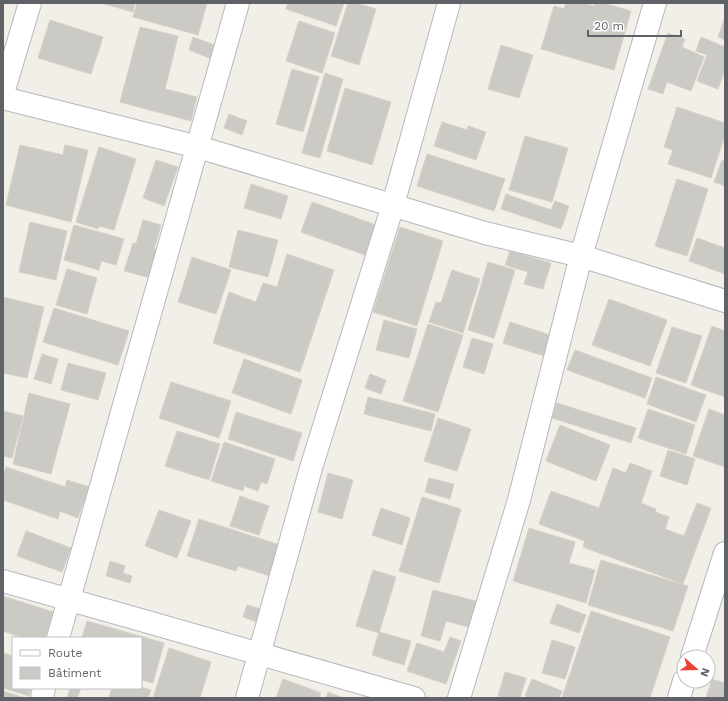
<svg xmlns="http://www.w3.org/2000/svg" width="728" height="701" font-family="'Work Sans',sans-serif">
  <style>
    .building { fill: #cccac5; stroke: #d6d1c6 }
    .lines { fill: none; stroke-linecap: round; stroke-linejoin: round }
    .minor-casing { stroke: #b5b8bc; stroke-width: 24 }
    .minor { stroke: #fff; stroke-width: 22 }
  </style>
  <rect width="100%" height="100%" fill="#f1efe8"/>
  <path class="building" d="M 101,3 L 135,3 L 133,12 Z
    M 137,3 L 207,3 L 198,35 L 133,17 Z
    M 288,3 L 344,3 L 336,26 L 286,9 Z
    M 348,3 L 356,3 L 376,9 L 359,65 L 331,56 Z
    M 566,3 L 583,3 L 594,6 L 595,3 L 603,3 L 631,11 L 614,70 L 541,49 L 554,6 L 564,9 Z
    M 725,17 L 725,40 L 718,37 Z
    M 50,20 L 103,37 L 91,74 L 38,58 Z
    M 299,21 L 335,33 L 322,73 L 286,61 Z
    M 140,27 L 178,36 L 165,89 L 197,97 L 191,121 L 120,102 Z
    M 668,33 L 685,39 L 682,47 L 704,57 L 691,91 L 667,82 L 663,94 L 648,89 Z
    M 193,37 L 217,46 L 212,59 L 189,50 Z
    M 701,37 L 725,47 L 725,70 L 718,89 L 697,81 L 707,55 L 696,51 Z
    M 501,45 L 533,55 L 519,98 L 488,89 Z
    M 292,69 L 319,77 L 303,132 L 276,124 Z
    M 325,73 L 343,79 L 320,158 L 302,153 Z
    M 345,88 L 391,102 L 372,165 L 327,151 Z
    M 677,107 L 725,123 L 725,135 L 711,178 L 668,164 L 673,150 L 664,147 Z
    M 229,114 L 247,121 L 242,135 L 224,128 Z
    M 442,122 L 467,130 L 468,126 L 486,132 L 476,160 L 434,146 Z
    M 525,136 L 568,148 L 552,202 L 509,190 Z
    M 20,145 L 63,155 L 65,145 L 88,150 L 71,222 L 6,205 Z
    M 99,147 L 136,159 L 114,230 L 99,226 L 98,229 L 76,222 Z
    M 427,154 L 505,179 L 494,211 L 417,186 Z
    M 156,160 L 178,167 L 164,206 L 143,198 Z
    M 722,160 L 725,161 L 725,186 L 714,182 Z
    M 677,179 L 708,189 L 687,256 L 655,246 Z
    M 251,184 L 288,196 L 281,219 L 244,208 Z
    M 506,194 L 551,210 L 555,201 L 569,206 L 561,229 L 501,209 Z
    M 312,202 L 376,225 L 365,255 L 301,232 Z
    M 143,220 L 161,225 L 154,249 L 160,250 L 151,278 L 124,271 L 133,243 L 136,244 Z
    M 30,222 L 67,231 L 56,280 L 19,272 Z
    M 74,225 L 124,239 L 116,265 L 101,261 L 99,270 L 64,260 Z
    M 400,227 L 443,241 L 417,326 L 373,312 Z
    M 238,230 L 278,240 L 268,277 L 229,267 Z
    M 697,238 L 725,248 L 725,274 L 689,261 Z
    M 510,251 L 551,263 L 543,289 L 524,284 L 528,272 L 505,265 Z
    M 287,254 L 334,270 L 300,372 L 213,343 L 229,292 L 256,302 L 263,283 L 277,287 Z
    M 192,257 L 231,270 L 216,314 L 178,302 Z
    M 488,262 L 515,270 L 494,338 L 468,330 Z
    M 67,269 L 97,278 L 87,314 L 56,305 Z
    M 452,270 L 480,279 L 463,333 L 429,322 L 436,302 L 441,303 Z
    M 3,297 L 44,307 L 27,378 L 3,373 Z
    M 609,299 L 667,320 L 650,366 L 592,345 Z
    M 54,308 L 129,331 L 118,365 L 43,342 Z
    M 384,320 L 417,329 L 409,358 L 376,350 Z
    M 510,322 L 550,335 L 544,356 L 503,343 Z
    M 428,324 L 463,335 L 438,412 L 403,401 Z
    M 712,326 L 725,331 L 725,397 L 691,385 Z
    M 672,327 L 702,336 L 686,383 L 656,373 Z
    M 472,338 L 493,344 L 484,374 L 463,367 Z
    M 575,350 L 652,378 L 645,398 L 567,370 Z
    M 42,354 L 58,359 L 51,384 L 34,379 Z
    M 244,359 L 302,380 L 291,414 L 232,393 Z
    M 68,363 L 106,373 L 98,400 L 61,390 Z
    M 370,374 L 386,380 L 381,394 L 365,388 Z
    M 656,377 L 706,395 L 696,422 L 647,404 Z
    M 171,382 L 231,401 L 219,438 L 159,418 Z
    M 29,393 L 70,404 L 51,474 L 13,464 Z
    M 368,397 L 435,414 L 431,431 L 364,414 Z
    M 557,403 L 636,428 L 631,443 L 552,418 Z
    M 648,409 L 695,425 L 686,454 L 638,438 Z
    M 709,409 L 725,415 L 725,467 L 693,456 Z
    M 3,411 L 23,416 L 12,458 L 3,456 Z
    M 236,412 L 302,433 L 293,461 L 228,439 Z
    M 438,418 L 471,429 L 457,471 L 424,461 Z
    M 560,425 L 610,445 L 596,481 L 546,461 Z
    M 177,431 L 220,444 L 209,480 L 165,466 Z
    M 224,442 L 275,459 L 267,484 L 261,482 L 258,491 L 244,486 L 243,491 L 211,481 Z
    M 668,450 L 695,459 L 687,485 L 660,476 Z
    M 630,463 L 652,471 L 641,503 L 656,509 L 655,512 L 669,517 L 665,529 L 684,536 L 697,503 L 711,508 L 683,584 L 583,547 L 585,541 L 539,524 L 551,491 L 599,508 L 613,468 L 626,473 Z
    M 6,467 L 65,487 L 67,480 L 89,487 L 78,518 L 60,511 L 58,519 L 3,500 L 3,477 Z
    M 328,473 L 353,480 L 342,519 L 318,512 Z
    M 429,478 L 454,484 L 450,499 L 425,492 Z
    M 240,496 L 269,506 L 259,535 L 230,526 Z
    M 422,497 L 461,509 L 439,583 L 399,571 Z
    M 381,508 L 410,518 L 402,545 L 372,535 Z
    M 159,510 L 191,521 L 177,558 L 145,546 Z
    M 199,519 L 280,545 L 270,576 L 238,566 L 236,571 L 187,556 Z
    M 529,528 L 575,542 L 569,563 L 595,570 L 586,603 L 513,581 Z
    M 26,531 L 71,548 L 62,572 L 17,556 Z
    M 601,560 L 688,586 L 673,631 L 588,605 Z
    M 110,561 L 125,566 L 123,573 L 132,576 L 130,583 L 106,576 Z
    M 373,570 L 396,577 L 379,633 L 356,626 Z
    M 433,590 L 476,601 L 469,627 L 446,621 L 440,641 L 421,636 Z
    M 3,596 L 53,612 L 45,638 L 24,638 L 3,631 Z
    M 557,604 L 586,615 L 579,633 L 550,623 Z
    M 247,605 L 261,609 L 257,622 L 243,617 Z
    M 591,611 L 670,637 L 650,698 L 562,698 Z
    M 87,621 L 164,643 L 153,683 L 141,680 L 141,638 L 82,638 Z
    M 379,632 L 411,641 L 404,665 L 372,655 Z
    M 450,637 L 461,641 L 446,684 L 407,671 L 417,643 L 444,652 Z
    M 552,640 L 575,647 L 565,679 L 542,673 Z
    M 169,648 L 211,662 L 200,698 L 153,698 Z
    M 3,653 L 13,656 L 13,688 L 31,688 L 29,696 L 3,688 Z
    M 505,672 L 526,678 L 520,698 L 506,698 L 498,696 Z
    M 283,679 L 321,693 L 319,698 L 276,698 Z
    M 532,679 L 562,691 L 559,698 L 531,698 L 525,696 Z
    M 712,679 L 725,683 L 725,698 L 706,698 Z
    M 141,687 L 151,690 L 148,698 L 109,698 L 112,688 L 141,688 Z
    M 70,688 L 81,688 L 77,698 L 67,698 Z
    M 3,691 L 25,698 L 3,698 Z
    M 328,692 L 343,698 L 326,698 Z"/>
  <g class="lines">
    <defs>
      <path id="minor" d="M 3,93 L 30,3
        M 3,98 L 198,147 L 485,233 L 581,256 L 725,301
        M 3,581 C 140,620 277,658 414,698
        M 58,638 L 238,3
        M 692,657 L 725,553
        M 42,698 L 44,688
        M 247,698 L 311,468 L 393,205 L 449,3
        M 459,698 L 519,500 L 581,256 L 655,3
        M 679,698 L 684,681"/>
    </defs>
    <use href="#minor" class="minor-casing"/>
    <use href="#minor" class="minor"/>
  </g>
  <rect width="728" height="701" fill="none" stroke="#5f6368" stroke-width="8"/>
  <rect x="12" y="637" width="130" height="52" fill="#ffffff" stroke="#bfc1c3"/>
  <rect x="20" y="650" width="20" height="6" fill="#ffffff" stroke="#bfc1c3"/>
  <text x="48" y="657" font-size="12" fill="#5f6368">Route</text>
  <rect x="20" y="667" width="20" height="12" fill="#cccac5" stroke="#bfc1c3"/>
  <text x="48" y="677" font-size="12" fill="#5f6368">Bâtiment</text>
  <g transform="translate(696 669) rotate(110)"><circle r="19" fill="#ffffff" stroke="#bfc1c3"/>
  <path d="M0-3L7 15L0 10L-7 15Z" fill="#ea4335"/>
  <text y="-6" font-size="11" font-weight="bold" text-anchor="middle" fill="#5f6368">N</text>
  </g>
  <path d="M588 30v6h93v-6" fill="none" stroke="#5f6368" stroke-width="2"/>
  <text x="594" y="30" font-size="12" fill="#5f6368" stroke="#ffffff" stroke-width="3" paint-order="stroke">20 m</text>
</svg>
